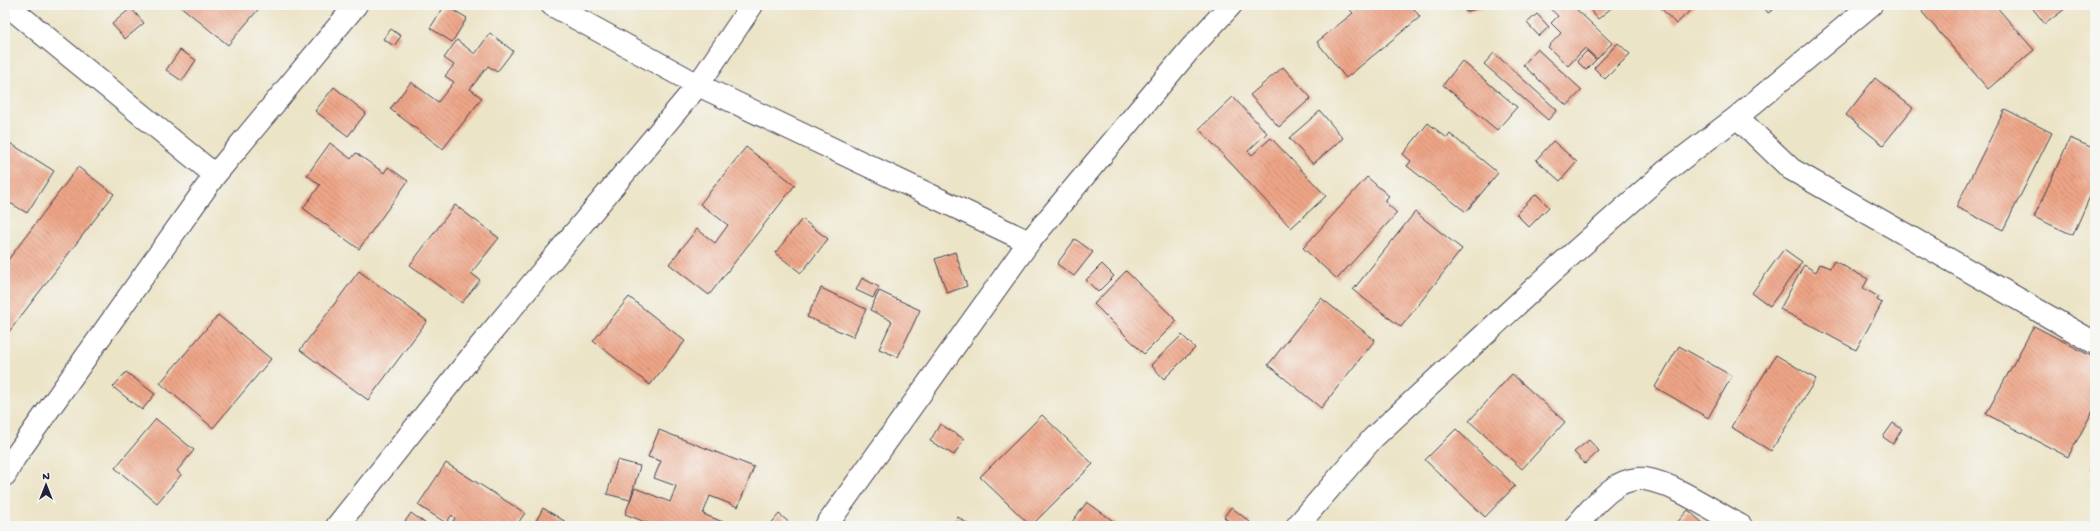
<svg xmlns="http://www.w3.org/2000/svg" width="2100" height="531" font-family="'Gochi Hand',sans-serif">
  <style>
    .building { fill: url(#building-back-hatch) }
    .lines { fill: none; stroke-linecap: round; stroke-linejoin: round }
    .minor-casing { stroke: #403f50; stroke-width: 24 }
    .minor { stroke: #fff; stroke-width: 22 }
  </style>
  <defs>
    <pattern id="building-back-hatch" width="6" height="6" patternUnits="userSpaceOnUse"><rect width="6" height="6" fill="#eea587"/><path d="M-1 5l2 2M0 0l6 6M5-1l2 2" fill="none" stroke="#c08670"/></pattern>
  </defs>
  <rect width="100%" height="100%" fill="#f6f6f2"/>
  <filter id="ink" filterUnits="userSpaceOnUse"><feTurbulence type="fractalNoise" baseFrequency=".025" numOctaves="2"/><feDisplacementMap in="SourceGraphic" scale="8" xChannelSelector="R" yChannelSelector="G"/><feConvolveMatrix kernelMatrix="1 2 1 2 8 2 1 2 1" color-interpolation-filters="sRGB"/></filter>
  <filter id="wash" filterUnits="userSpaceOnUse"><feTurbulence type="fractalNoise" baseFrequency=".012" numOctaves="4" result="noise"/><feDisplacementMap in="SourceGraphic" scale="16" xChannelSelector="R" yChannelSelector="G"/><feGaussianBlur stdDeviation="0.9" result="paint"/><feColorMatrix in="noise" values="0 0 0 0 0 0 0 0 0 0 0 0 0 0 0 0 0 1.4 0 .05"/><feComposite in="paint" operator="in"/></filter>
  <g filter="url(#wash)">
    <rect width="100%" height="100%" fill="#ece4c7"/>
    <g id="blocks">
      <path class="building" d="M 179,5 L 262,5 L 228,45 Z
        M 445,5 L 467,18 L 452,42 L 430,28 Z
        M 1346,5 L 1411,5 L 1420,17 L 1346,78 L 1317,42 L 1353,13 Z
        M 1463,5 L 1488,5 L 1466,12 Z
        M 1546,5 L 1572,5 L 1612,43 L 1597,59 L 1585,48 L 1568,66 L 1548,47 L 1561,33 L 1551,23 L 1558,16 Z
        M 1586,5 L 1615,5 L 1598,19 Z
        M 1658,5 L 1696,5 L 1676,24 Z
        M 1762,5 L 1777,5 L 1778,6 L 1768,13 Z
        M 1930,5 L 1995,5 L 2034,50 L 1988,89 L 1922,12 Z
        M 2030,5 L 2070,5 L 2045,24 Z
        M 131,8 L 144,23 L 125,39 L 112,24 Z
        M 1537,14 L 1549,27 L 1539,36 L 1527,23 Z
        M 391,29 L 401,36 L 394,46 L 383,39 Z
        M 490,33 L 513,51 L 497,72 L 488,66 L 470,89 L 482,98 L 443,149 L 390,109 L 411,82 L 438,102 L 454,82 L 445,76 L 454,65 L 444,58 L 457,40 L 475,54 Z
        M 1618,43 L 1630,54 L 1605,79 L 1594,68 Z
        M 1537,49 L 1582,90 L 1567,106 L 1523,65 Z
        M 180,50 L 196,60 L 182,81 L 166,70 Z
        M 1587,51 L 1596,60 L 1586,70 L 1577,61 Z
        M 1494,53 L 1557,110 L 1548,120 L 1484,64 Z
        M 1462,61 L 1517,107 L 1497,130 L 1443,85 Z
        M 1283,67 L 1311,98 L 1279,127 L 1250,95 Z
        M 1875,78 L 1913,108 L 1883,145 L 1846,115 Z
        M 334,87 L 366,113 L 348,136 L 315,111 Z
        M 1233,97 L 1267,133 L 1248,151 L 1252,155 L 1271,138 L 1326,196 L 1291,228 L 1199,129 Z
        M 2005,109 L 2052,133 L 2003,230 L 1956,207 Z
        M 1320,111 L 1343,138 L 1313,164 L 1289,138 Z
        M 1428,123 L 1447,138 L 1450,134 L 1498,173 L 1466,212 L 1407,166 L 1411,161 L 1403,154 Z
        M 2070,138 L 2095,149 L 2095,185 L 2073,235 L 2034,217 Z
        M 5,140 L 54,171 L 27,213 L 5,200 Z
        M 1553,141 L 1577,162 L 1560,181 L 1536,160 Z
        M 330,143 L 351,159 L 356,153 L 384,173 L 388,167 L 408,181 L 359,249 L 303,208 L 320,185 L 307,175 Z
        M 746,147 L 795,185 L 709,295 L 669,264 L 697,229 L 715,243 L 728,225 L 700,204 Z
        M 78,167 L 114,194 L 5,337 L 5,264 Z
        M 1367,177 L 1389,196 L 1384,201 L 1397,213 L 1337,279 L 1303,248 Z
        M 1536,194 L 1549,207 L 1529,227 L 1516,214 Z
        M 455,205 L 499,238 L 471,273 L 480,280 L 462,303 L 410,265 Z
        M 1415,212 L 1462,249 L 1401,327 L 1353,290 Z
        M 802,219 L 828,239 L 801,273 L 775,253 Z
        M 1075,239 L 1093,252 L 1074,276 L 1057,264 Z
        M 1784,249 L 1802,262 L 1770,306 L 1752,293 Z
        M 955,252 L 967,286 L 947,293 L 935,259 Z
        M 1834,261 L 1868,279 L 1863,288 L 1879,297 L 1877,300 L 1882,303 L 1856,350 L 1780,309 L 1804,265 L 1816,272 L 1820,264 L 1830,268 Z
        M 1102,264 L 1114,276 L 1098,292 L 1086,280 Z
        M 359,271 L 427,321 L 368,400 L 300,350 Z
        M 1126,271 L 1177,321 L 1144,354 L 1094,304 Z
        M 862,278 L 879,287 L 873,298 L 856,290 Z
        M 821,288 L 866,309 L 853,337 L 807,317 Z
        M 879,291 L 920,310 L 898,357 L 879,349 L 892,321 L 870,310 Z
        M 629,297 L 685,341 L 650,385 L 593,341 Z
        M 1321,298 L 1375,340 L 1321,408 L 1268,365 Z
        M 218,315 L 271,359 L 213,428 L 160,383 Z
        M 2034,326 L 2095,358 L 2095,407 L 2068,457 L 1986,414 Z
        M 1182,335 L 1195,348 L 1164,379 L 1151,365 Z
        M 1679,346 L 1732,376 L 1708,418 L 1655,387 Z
        M 1776,355 L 1816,379 L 1771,451 L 1731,427 Z
        M 126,372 L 155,394 L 142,410 L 113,387 Z
        M 1512,374 L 1565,422 L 1522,469 L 1469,421 Z
        M 1042,415 L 1093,464 L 1031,526 L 980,477 Z
        M 156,419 L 194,450 L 177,471 L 181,475 L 157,503 L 115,468 Z
        M 1893,423 L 1902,429 L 1893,444 L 1883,437 Z
        M 940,424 L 964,439 L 954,455 L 930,441 Z
        M 1456,429 L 1515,486 L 1485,517 L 1425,460 Z
        M 659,430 L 754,467 L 738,507 L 710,496 L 703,514 L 733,526 L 655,526 L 625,514 L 635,488 L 670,502 L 676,486 L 654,478 L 661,461 L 648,457 Z
        M 1589,440 L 1599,451 L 1585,464 L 1574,452 Z
        M 2095,459 L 2095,471 L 2090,469 Z
        M 617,460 L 640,466 L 630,500 L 607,494 Z
        M 446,463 L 525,513 L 516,526 L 450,526 L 455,518 L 452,515 L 446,523 L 418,505 Z
        M 1087,502 L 1120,526 L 1069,526 Z
        M 1231,507 L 1250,522 L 1247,526 L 1234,526 L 1224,517 Z
        M 543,508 L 566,522 L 564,526 L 527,526 L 530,522 L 534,525 Z
        M 1688,510 L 1706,526 L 1674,526 Z
        M 411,513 L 429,526 L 402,526 Z
        M 779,514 L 791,524 L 790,526 L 769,526 Z
        M 958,517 L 971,526 L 952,526 Z"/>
    </g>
  </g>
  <g filter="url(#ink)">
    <use href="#blocks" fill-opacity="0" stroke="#403f50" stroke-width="1"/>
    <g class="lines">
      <defs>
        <path id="minor" d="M 7,5 L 215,175
          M 552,5 L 698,85 L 1029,242
          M 1737,117 L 1791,169 L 2095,343
          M 5,475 L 15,457 L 215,175 L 356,5
          M 337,526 L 475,352 L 698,85 L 752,5
          M 826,526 L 1029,242 L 1191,48 L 1231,5
          M 1297,526 L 1373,438 L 1552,272 L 1666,171 L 1737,117 L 1871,5
          M 1576,526 C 1589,511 1601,496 1618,485 C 1626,481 1636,478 1645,479 C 1673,483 1715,512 1741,526"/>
      </defs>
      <use href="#minor" class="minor-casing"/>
      <use href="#minor" class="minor"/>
    </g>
  </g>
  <rect width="2100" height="531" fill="none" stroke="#f6f6f2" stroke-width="20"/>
  <g transform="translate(46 485)" stroke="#f6f6f2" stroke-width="3" paint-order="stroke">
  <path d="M0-3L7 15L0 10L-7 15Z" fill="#22223b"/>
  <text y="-6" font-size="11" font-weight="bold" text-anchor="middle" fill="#22223b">N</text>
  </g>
</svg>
